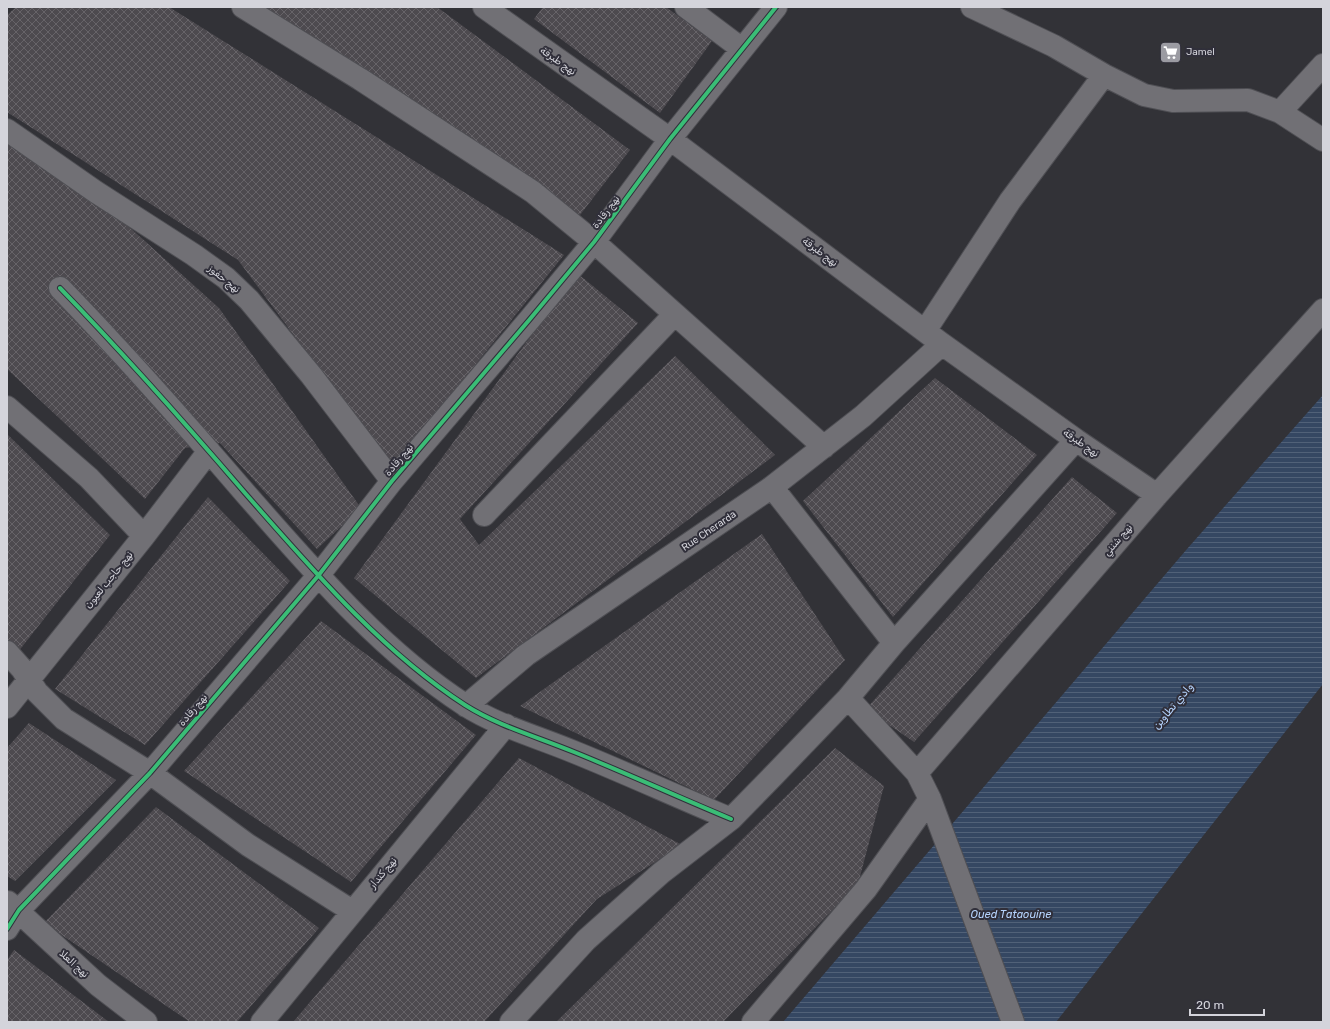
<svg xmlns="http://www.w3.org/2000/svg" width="1330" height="1029" font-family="Rubik,Cairo,sans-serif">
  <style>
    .water { fill: url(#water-rules) }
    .building { fill: url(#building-cross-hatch) }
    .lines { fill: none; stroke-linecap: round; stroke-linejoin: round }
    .minor-casing { stroke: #4f4f54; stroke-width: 24 }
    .minor { stroke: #717075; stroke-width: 22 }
    .cycleway-casing { stroke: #302f3a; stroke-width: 6 }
    .cycleway { stroke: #3abd76; stroke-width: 4 }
    .labels { text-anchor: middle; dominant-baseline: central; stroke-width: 4; stroke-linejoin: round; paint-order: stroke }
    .poi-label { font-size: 10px; fill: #d4d4db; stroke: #302f3a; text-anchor: start }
    .street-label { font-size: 10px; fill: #d4d4db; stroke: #302f3a }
    .water-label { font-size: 11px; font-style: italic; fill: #b6d4fe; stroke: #302f3a }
  </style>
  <defs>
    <pattern id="water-rules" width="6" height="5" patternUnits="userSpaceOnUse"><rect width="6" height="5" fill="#354762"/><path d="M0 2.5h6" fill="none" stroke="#516178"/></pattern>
    <pattern id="building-cross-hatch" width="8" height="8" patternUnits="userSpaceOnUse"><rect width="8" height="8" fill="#4d4a4f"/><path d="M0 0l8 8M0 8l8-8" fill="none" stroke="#666368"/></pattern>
  </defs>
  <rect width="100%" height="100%" fill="#323237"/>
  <path class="water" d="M 1323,395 L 1323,684 L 1056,1022 L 783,1022 L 1187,549 Z"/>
  <path class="building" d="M 16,7 L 169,7 L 564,255 L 392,468 L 238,260 L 7,112 L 7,15 Z
    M 263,7 L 437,7 L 630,150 L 580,215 Z
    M 543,7 L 666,7 L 712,41 L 660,113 L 534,19 Z
    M 7,140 L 117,216 L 219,308 L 361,508 L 317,549 L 220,443 L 185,448 L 145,499 L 7,369 Z
    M 577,273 L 638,323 L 460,519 L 479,545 L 675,356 L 775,455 L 476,678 L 354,578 Z
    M 935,378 L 1037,455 L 893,617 L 803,501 Z
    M 7,434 L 110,535 L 18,652 L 7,645 Z
    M 1072,477 L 1117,513 L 914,742 L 866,709 Z
    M 208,497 L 290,581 L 145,745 L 55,689 Z
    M 762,534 L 845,660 L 714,800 L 520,706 Z
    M 321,621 L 476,735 L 351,882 L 184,771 Z
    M 29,723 L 116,780 L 15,881 L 7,876 L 7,748 Z
    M 835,748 L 884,786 L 858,884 L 723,1022 L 556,1022 Z
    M 519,758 L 682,845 L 597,899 L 484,1022 L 293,1022 Z
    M 156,807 L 319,928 L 237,1022 L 190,1022 L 44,923 Z
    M 14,950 L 109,1022 L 7,1022 L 7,960 Z"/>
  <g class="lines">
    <defs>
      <path id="minor" d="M 243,7 L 360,79 L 533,192 L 594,242 L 824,447
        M 484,7 L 670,139 L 942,344 L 1076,440 L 1157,495
        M 686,7 L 742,49
        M 972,7 L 1054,46 L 1104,75 L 1144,95 L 1173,101 L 1248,100 L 1280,112 L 1323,140
        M 1280,112 L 1323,65
        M 7,130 L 96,192 L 194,255 L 226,278 L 249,300 L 311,375 L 392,481
        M 60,288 C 124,354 185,423 245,493 C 311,568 380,650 465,705 C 498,726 538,737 574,752 C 626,773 678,797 731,819
        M 925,331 L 1010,201 L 1104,75
        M 7,407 L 89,478 L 144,536
        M 772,487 L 894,643
        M 484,515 L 674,315
        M 7,652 L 22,669 L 37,692 L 64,719 L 150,773 L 248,845 L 352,911
        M 848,698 L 917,773 L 930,799 L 1013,1022
        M 466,706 L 526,655 L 772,487 L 863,416 L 942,344
        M 7,707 L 144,536 L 209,451
        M 917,773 L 1157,495 L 1323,310
        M 8,902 L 98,985 L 146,1022
        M 7,929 L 19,910 L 150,773 L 318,576 L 392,481 L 530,319 L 594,242 L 670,139 L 776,7
        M 262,1022 L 506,725
        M 511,1022 L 586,940 L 661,873 L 731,819 L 773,776 L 848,698 L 894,643 L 1076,440
        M 753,1022 L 866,889 L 930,799"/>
    </defs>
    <use href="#minor" class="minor-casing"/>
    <use href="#minor" class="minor"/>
    <defs>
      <path id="cycleway" d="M 60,288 C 124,354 185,423 245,493 C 311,568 380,650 465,705 C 498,726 538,737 574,752 C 626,773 678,797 731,819
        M 7,929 L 19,910 L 150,773 L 318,576 L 392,481 L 530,319 L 594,242 L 670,139 L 776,7"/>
    </defs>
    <use href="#cycleway" class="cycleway-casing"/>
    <use href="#cycleway" class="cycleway"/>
  </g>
  <defs>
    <symbol id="supermarket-square" viewBox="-11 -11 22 22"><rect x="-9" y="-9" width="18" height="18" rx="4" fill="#9b9ba2" stroke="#302f3a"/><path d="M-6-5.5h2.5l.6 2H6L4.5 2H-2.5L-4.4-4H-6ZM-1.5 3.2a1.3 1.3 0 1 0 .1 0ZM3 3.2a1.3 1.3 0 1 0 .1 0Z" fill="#fff"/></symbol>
  </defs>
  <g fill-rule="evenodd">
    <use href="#supermarket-square" x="1158" y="40" width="25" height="25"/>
  </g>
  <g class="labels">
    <g class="poi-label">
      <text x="1186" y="52">Jamel</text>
    </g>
    <g class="street-label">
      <text transform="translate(558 61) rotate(35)">نهج طبرقة</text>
      <text transform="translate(606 212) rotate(-53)">نهج رقادة</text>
      <text transform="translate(820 252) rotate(37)">نهج طبرقة</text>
      <text transform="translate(224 279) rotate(39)">نهج حفوز</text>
      <text transform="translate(1081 443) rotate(35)">نهج طبرقة</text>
      <text transform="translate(399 460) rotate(-50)">نهج رقادة</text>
      <text transform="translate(709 531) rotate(-34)">Rue Cherarda</text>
      <text transform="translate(1118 540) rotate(-49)">نهج شنني</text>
      <text transform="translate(109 580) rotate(-51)">نهج حاجب لعيون</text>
      <text transform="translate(193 710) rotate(-50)">نهج رقادة</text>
      <text transform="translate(383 873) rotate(-50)">نهج كندار</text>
      <text transform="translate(74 964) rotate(42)">نهج العلا</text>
    </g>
    <g class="water-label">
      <text transform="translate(1173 706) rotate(-50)">وادي تطاوين</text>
      <text x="1011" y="914">Oued Tataouine</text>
    </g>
  </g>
  <rect width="1330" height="1029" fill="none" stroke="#d4d4db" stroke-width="16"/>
  <path d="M1190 1009v6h74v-6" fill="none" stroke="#d4d4db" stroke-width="2"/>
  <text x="1196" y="1009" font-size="12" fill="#d4d4db" stroke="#302f3a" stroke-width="3" paint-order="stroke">20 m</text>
</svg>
